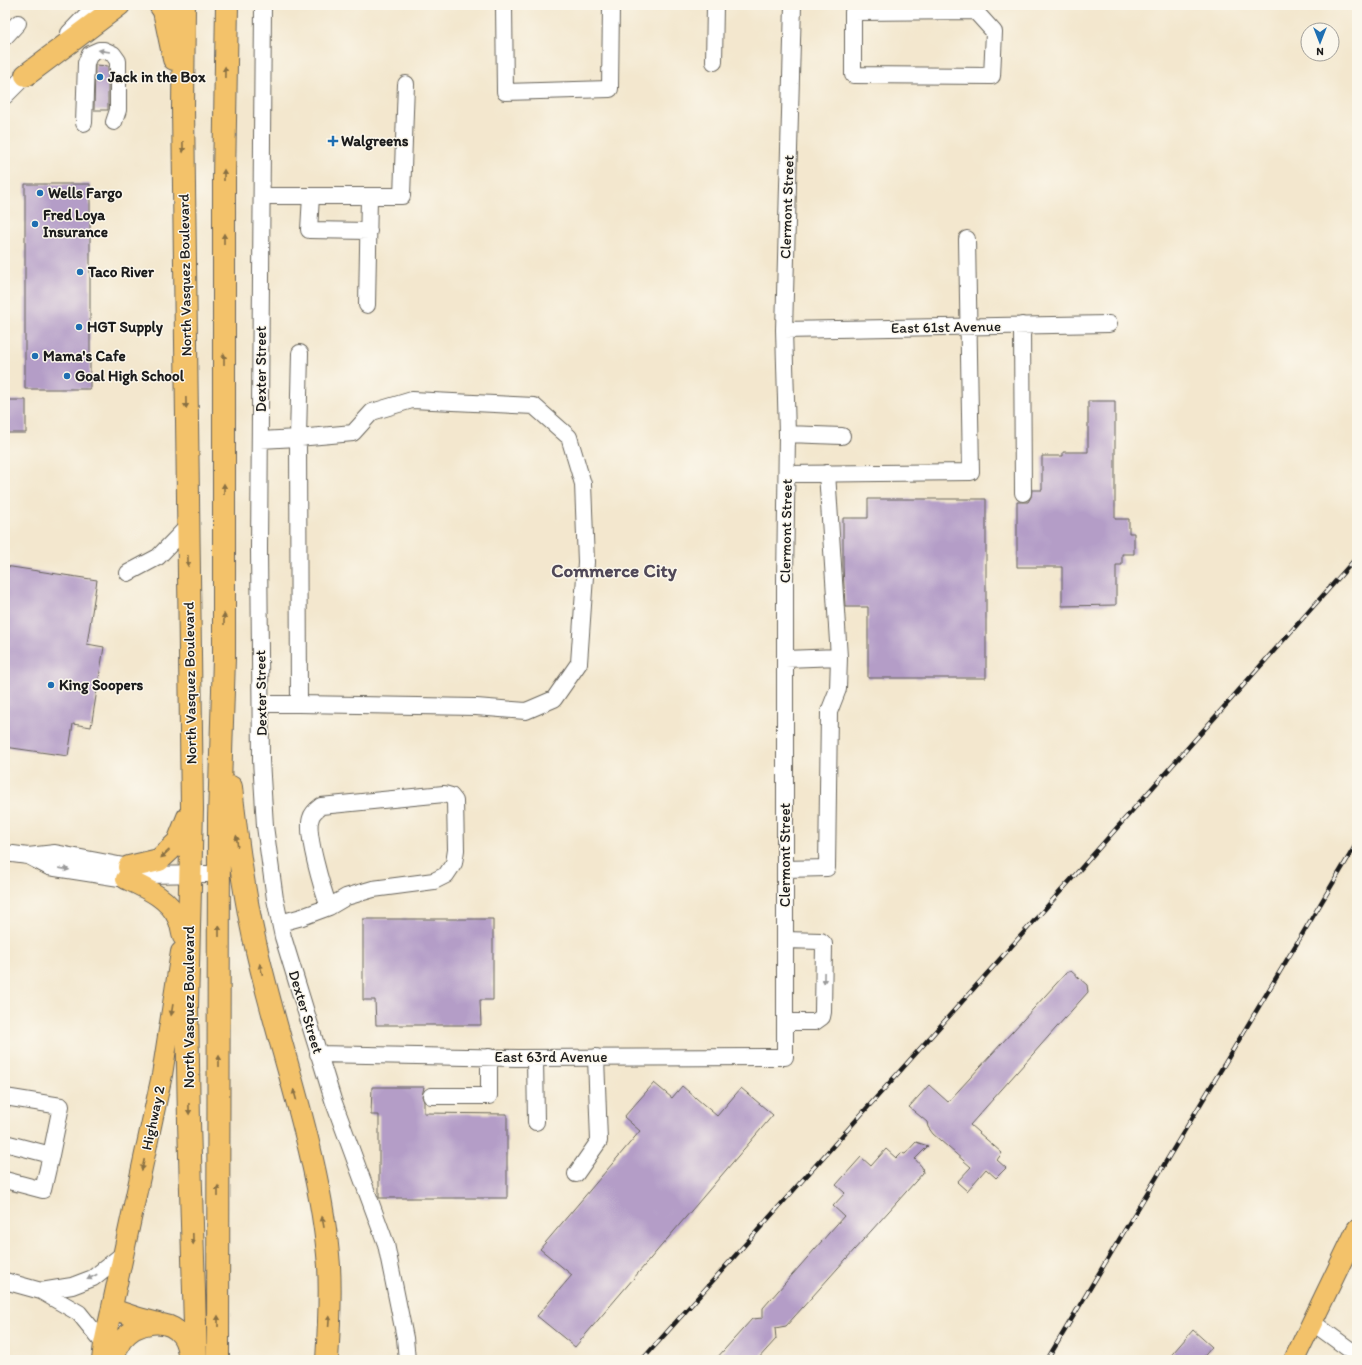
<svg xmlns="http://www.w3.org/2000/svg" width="1362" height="1365" font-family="Itim,sans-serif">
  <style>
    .building { fill: #b49dc7 }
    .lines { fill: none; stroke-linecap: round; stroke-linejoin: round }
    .minor-casing { stroke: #67635a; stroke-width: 18 }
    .major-casing { stroke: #67635a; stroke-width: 22 }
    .highway-casing { stroke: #67635a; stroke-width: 24 }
    .minor { stroke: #fff; stroke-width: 16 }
    .major { stroke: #f3c26a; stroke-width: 20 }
    .highway { stroke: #f3c26a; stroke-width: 22 }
    .rail-casing { stroke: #1c1c1c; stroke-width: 4.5 }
    .rail { stroke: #fbf7ec; stroke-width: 3; stroke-dasharray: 9; stroke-linecap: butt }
    .oneway { fill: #999 }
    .oneway2 { fill: #886f43 }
    .poi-dot { fill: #1f6fb2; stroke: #fbf7ec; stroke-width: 1.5 }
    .labels { text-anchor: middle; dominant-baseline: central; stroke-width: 3; stroke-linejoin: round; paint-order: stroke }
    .poi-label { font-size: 15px; font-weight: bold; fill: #1c1c1c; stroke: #fbf7ec; text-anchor: start }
    .street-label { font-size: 15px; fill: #1c1c1c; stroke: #fbf7ec }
    .district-label { font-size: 19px; font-weight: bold; fill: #514958; stroke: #fbf7ec }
  </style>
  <rect width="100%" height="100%" fill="#fbf7ec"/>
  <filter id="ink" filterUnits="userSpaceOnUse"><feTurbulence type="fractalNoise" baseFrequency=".025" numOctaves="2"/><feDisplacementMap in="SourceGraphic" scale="8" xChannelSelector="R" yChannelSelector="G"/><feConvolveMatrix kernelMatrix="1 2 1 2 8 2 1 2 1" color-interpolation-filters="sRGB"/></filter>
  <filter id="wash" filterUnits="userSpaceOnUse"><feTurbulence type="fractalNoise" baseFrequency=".012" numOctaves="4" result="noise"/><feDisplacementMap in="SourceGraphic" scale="16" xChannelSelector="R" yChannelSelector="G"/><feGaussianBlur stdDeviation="0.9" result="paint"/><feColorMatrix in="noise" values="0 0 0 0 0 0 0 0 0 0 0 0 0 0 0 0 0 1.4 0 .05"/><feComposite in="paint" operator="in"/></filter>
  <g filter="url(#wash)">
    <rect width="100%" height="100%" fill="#f3e7ce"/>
    <g id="blocks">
      <path class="building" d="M 95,65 L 108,66 L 108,110 L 94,110 Z
        M 25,184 L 90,184 L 90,389 L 25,389 Z
        M 5,400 L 26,400 L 26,433 L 5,433 Z
        M 1088,401 L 1115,401 L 1115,519 L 1129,519 L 1129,533 L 1134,533 L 1134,554 L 1122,554 L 1122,565 L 1116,565 L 1116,605 L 1062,606 L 1062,567 L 1017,567 L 1017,502 L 1028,502 L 1031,497 L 1032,490 L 1042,490 L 1042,456 L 1063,456 L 1063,452 L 1088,452 Z
        M 868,499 L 986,499 L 986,678 L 868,678 L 868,607 L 845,607 L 843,566 L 843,518 L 868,518 Z
        M 5,566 L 97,580 L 87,644 L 104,647 L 91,727 L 73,724 L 68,756 L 5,747 Z
        M 363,919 L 493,919 L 493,1000 L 480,1000 L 481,1025 L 376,1025 L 375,1000 L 363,1000 Z
        M 1071,971 L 1087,985 L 1088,992 L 970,1125 L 1002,1153 L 997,1160 L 1006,1168 L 996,1178 L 986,1169 L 967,1191 L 957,1182 L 971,1167 L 933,1134 L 928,1127 L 927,1122 L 909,1107 L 929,1085 L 948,1102 L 1066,973 Z
        M 654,1083 L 672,1098 L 682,1086 L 717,1116 L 741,1088 L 773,1115 L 575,1347 L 537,1316 L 572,1275 L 540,1249 L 640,1131 L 624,1117 Z
        M 372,1087 L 424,1087 L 422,1096 L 424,1102 L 424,1113 L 507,1114 L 507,1198 L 379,1198 L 379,1115 L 371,1115 Z
        M 916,1142 L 928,1146 L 915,1159 L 922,1167 L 923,1173 L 786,1326 L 775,1328 L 776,1339 L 757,1360 L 715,1360 L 752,1319 L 763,1318 L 763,1308 L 844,1216 L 833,1206 L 845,1193 L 836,1185 L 861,1157 L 871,1166 L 886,1149 L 896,1158 L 901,1153 L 905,1154 Z
        M 1193,1330 L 1212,1347 L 1201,1360 L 1167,1360 Z"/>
    </g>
  </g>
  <g filter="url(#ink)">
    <use href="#blocks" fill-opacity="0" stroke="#67635a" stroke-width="1"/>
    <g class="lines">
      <defs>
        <path id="minor" d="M 263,5 L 259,549 L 261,760 L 265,826 L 275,899 L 283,937 L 333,1100 L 386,1244 L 405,1338 L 407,1360
          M 504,5 L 505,92 L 610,89 L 611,5
          M 975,11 L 853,12 L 853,75 L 992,76 L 994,32 L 975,11 L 975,5
          M 69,33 L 96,5
          M 5,37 L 18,23
          M 714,62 L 715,5
          M 5,96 L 33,68
          M 84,123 L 86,63 L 90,54 L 99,50 L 104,50 L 113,54 L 118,61 L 118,110 L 114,122
          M 262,196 L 402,196 L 406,84
          M 311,196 L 309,230 L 369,231
          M 367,305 L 369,196
          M 1022,325 L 1023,493
          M 784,330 L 1109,324
          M 787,434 L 842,436
          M 260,440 L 298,438 L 299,704 L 261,704
          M 787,474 L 971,472 L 967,239
          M 128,573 L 158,557 L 188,526
          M 785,659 L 839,657 L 827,473
          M 299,704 L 476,707 L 526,711 L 554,699 L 579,663 L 586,562 L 583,484 L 569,437 L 534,406 L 412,400 L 372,412 L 353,433 L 298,438 L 300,353
          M 5,853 L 28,856 L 55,853 L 129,867 L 138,871
          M 28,856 L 49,867 L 126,879 L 145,875 L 207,874
          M 785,869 L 827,868 L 829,712 L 838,689 L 839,657
          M 280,923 L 302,917 L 329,907 L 346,897 L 373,889 L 434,881 L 446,875 L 454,863 L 456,850 L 455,801 L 451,796 L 444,794 L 321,806 C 317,809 312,813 311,818 C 305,832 323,891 329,907
          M 785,1022 L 815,1022 L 822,1017 L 823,1012 L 824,944 L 821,941 L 785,940
          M 318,1054 L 517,1058 L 785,1057 L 785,581 L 787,434 L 784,330 L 793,5
          M 535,1058 L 536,1122
          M 431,1096 L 489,1096 L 489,1057
          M 5,1097 L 61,1106 L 51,1155 L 43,1190 L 5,1180
          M 5,1143 L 51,1155
          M 576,1174 L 599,1141 L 596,1057
          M 5,1281 L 41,1291 L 79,1313 L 104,1344
          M 41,1291 L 72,1286 L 93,1278 L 123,1254
          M 1312,1322 L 1357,1355"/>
        <path id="major" d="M 126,879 C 145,888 169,898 178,919 C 181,925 181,932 183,937
          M 112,1309 L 139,1318 L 158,1323
          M 102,1360 L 104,1344 L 162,1075 L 181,952
          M 114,1360 C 116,1353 118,1346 122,1340 C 136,1322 168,1316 182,1336 C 187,1343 188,1352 189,1360
          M 1294,1360 L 1357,1229"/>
        <path id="highway" d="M 160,5 L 164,11 L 174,59
          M 184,5 L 183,108 L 192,809 L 187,1006 L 189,1122 L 196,1360
          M 26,75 L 119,5
          M 231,787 C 237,842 244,897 257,951 C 281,1055 321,1159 329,1266 C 331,1298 329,1329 327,1360
          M 129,867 L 159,860 L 178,842 L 188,817
          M 218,1360 L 219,818 L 224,658 L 224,179 L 227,5"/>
      </defs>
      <use href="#minor" class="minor-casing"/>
      <use href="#major" class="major-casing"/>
      <use href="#highway" class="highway-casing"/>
      <use href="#minor" class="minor"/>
      <use href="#major" class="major"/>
      <use href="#highway" class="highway"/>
      <defs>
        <path id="rail" d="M 642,1360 L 1076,874 L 1357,557
          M 1047,1360 L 1357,843"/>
      </defs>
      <use href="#rail" class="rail-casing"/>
      <use href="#rail" class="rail"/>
    </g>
    <defs><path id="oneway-solid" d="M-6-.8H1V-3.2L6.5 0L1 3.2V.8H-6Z"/></defs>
    <g class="oneway">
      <use href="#oneway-solid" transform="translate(104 51) rotate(-171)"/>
      <use href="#oneway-solid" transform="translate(64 869) rotate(9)"/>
      <use href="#oneway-solid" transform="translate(824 978) rotate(91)"/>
      <use href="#oneway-solid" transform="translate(92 1277) rotate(152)"/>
    </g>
    <g class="oneway2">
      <use href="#oneway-solid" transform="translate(225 72) rotate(-89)"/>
      <use href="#oneway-solid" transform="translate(183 147) rotate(89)"/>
      <use href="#oneway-solid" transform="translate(224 175) rotate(-90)"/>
      <use href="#oneway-solid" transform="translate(224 239) rotate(-90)"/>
      <use href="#oneway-solid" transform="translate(224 359) rotate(-90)"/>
      <use href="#oneway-solid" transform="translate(186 403) rotate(89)"/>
      <use href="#oneway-solid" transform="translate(224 489) rotate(-90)"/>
      <use href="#oneway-solid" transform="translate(188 561) rotate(89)"/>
      <use href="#oneway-solid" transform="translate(224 619) rotate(-90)"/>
      <use href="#oneway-solid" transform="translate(237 841) rotate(-97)"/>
      <use href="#oneway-solid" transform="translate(165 854) rotate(137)"/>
      <use href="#oneway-solid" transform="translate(219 931) rotate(-90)"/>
      <use href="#oneway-solid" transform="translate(261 969) rotate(-104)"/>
      <use href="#oneway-solid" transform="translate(172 1010) rotate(99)"/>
      <use href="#oneway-solid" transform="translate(219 1061) rotate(-90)"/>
      <use href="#oneway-solid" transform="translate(295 1095) rotate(-105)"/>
      <use href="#oneway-solid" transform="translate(189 1109) rotate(89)"/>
      <use href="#oneway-solid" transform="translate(143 1165) rotate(102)"/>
      <use href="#oneway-solid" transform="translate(218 1191) rotate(-90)"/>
      <use href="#oneway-solid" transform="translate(323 1222) rotate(-100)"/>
      <use href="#oneway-solid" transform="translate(193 1239) rotate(88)"/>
      <use href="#oneway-solid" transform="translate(218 1321) rotate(-90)"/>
      <use href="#oneway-solid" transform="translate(329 1321) rotate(-86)"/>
    </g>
  </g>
  <g class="poi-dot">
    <circle cx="100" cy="77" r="4"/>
    <path d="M331 135h4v4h4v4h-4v4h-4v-4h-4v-4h4z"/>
    <circle cx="40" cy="193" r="4"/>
    <circle cx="35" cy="224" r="4"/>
    <circle cx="80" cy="272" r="4"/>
    <circle cx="79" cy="327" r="4"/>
    <circle cx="35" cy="356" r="4"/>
    <circle cx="67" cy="376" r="4"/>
    <circle cx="51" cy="685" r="4"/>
  </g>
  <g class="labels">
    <g class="poi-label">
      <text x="108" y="77">Jack in the Box</text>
      <text x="341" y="141">Walgreens</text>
      <text x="48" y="193">Wells Fargo</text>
      <text x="43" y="215">Fred Loya<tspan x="43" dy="17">Insurance</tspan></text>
      <text x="88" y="272">Taco River</text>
      <text x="87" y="327">HGT Supply</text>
      <text x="43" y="356">Mama's Cafe</text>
      <text x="75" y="376">Goal High School</text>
      <text x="59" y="685">King Soopers</text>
    </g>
    <g class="street-label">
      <text transform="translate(787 207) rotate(-88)">Clermont Street</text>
      <text transform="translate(185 275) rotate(-91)">North Vasquez Boulevard</text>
      <text transform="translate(946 327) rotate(-1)">East 61st Avenue</text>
      <text transform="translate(261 369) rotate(-90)">Dexter Street</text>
      <text transform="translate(786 531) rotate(-89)">Clermont Street</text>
      <text transform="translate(190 683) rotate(-91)">North Vasquez Boulevard</text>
      <text transform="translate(261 693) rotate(-91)">Dexter Street</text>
      <text transform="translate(785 855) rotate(-90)">Clermont Street</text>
      <text transform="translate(189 1007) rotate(-90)">North Vasquez Boulevard</text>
      <text transform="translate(306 1012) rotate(73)">Dexter Street</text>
      <text x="551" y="1057">East 63rd Avenue</text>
      <text transform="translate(153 1118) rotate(-78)">Highway 2</text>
    </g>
    <g class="district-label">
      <text x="614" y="570">Commerce City</text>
    </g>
  </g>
  <rect width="1362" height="1365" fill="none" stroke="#fbf7ec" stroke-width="20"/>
  <g transform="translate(1320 42) rotate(180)"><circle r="19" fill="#fbf7ec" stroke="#a29f99"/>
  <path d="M0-3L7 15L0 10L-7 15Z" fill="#1f6fb2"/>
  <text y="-6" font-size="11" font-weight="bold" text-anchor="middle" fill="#1c1c1c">N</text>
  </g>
</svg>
